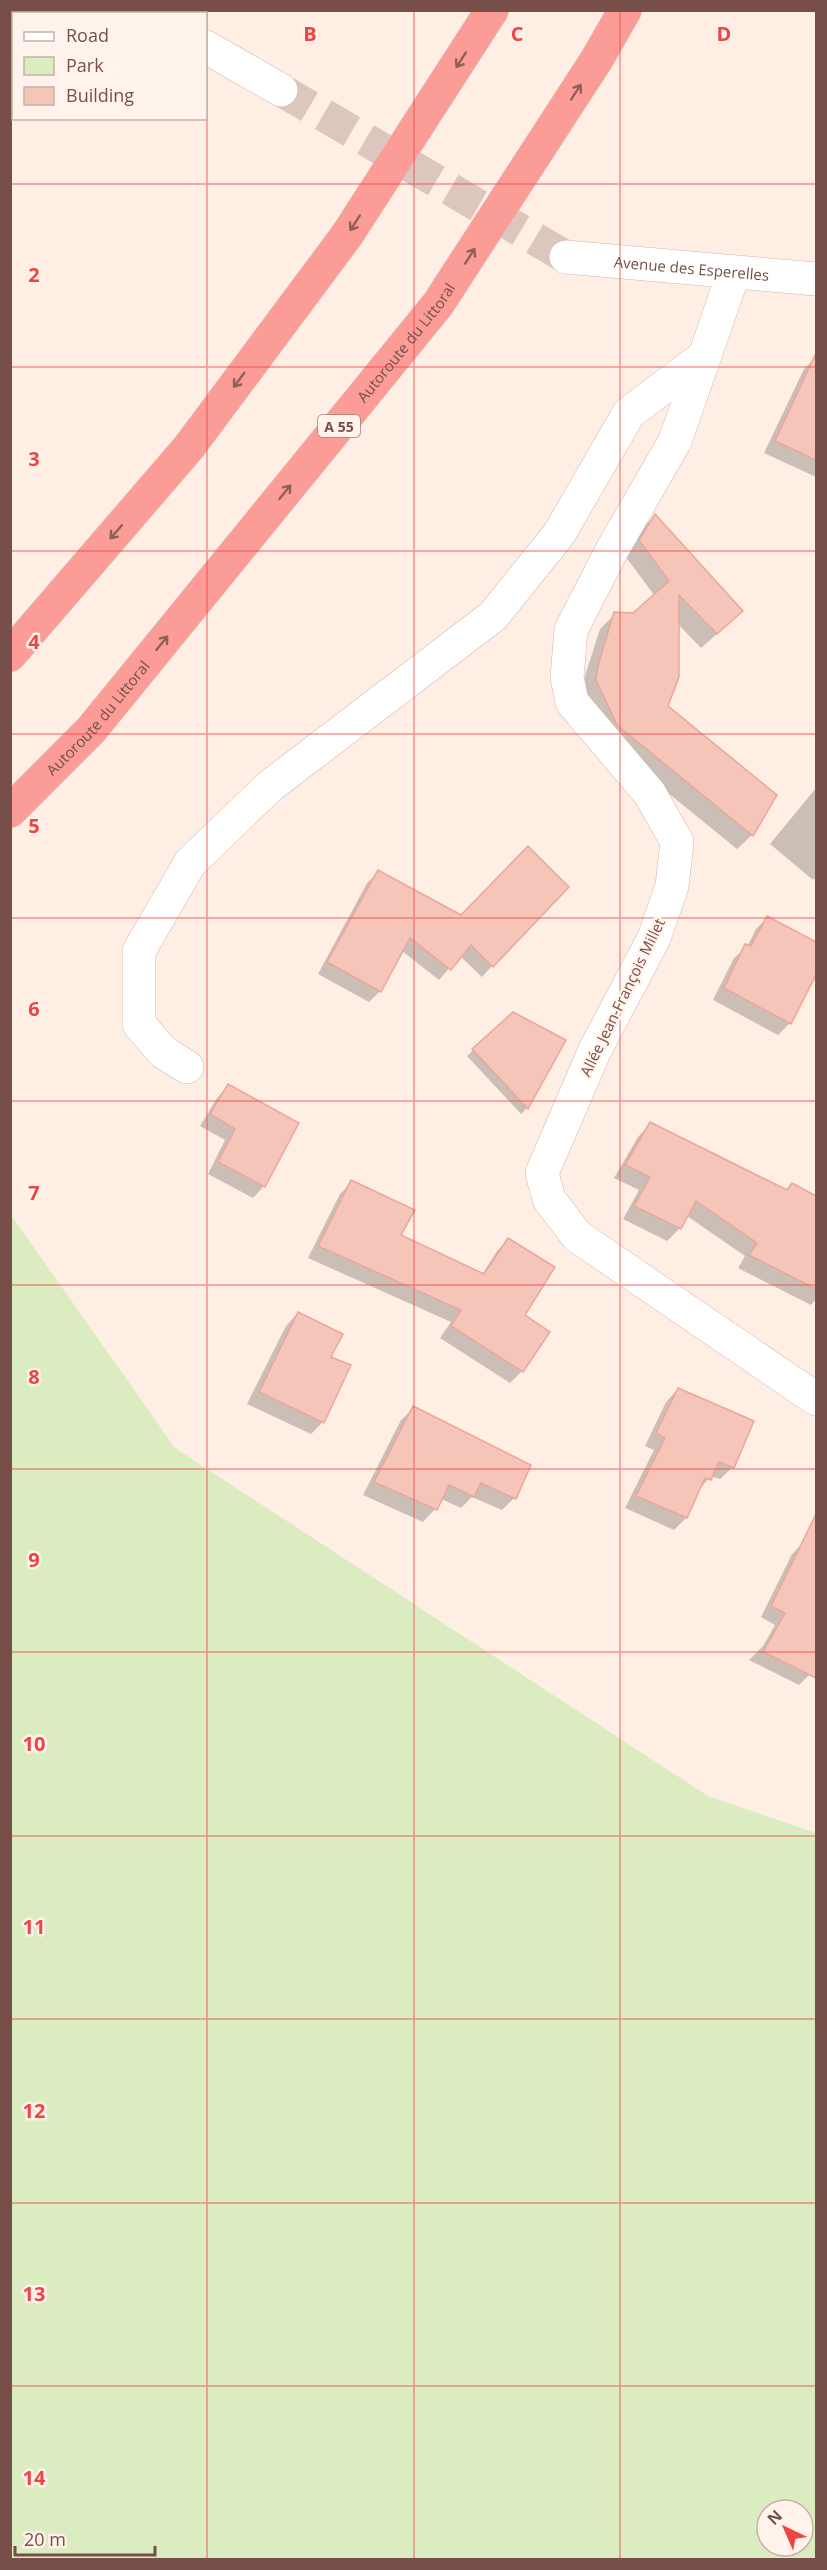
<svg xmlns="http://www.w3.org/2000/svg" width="827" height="2570" font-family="'Open Sans',sans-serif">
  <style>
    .green { fill: #dcecc1; fill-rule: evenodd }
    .shadow { fill: #0003 }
    .building { fill: #f5c5ba; stroke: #e9a799; stroke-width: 1.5 }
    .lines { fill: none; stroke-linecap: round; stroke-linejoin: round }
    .minor-tunnel { stroke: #dcc6bd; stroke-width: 33; stroke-dasharray: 33 16; stroke-linecap: butt }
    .minor-casing { stroke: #d2b6ac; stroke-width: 34 }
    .motorway-casing { stroke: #d9cecc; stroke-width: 34 }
    .minor { stroke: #fff; stroke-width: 33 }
    .motorway { stroke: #fc9c97; stroke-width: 33 }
    .oneway { stroke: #925e58 }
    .grid { fill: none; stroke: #ef4441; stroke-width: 1.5; stroke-opacity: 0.55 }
    .labels { text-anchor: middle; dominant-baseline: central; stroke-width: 5; stroke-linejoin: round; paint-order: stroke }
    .shield { fill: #fff3eb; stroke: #a08079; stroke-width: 1.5 }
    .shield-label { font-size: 14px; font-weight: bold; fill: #784f48 }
    .street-label { font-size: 15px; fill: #784f48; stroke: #fff3eb }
    .grid-label { font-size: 20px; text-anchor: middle; font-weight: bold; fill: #ef4441; stroke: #fff3eb; stroke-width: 5; stroke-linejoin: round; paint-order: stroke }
  </style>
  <rect width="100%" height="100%" fill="#feeee4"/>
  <path class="green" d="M 11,1215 L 175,1448 L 708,1796 L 816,1833 L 816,2559 L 11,2559 ZM 767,2510 L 803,2510 L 803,2546 L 767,2546 Z"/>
  <path class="shadow" d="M 816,357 L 816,477 L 764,453 L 804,369 Z
    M 655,516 L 726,626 L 701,648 L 677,623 L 666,706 L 752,835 L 737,849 L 603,740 L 582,696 L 583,682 L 600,629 L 615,614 L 633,614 L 655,596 L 625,556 L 640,530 Z
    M 816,788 L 816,877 L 813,880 L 770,844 Z
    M 378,872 L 461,917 L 492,966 L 482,977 L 460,956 L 439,980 L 402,951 L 380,991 L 369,1002 L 318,974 L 367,883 Z
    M 767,918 L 816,944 L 816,971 L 790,1023 L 778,1035 L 713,1000 L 734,958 L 747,947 L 756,929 Z
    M 513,1014 L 527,1108 L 521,1114 L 467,1056 Z
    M 228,1086 L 264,1186 L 253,1198 L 208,1174 L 225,1140 L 200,1126 L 217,1098 Z
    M 650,1124 L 785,1191 L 792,1185 L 816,1198 L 816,1299 L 811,1305 L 738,1268 L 745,1256 L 687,1216 L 680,1228 L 667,1241 L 623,1219 L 639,1190 L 614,1178 L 638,1137 Z
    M 352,1182 L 399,1236 L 482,1275 L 497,1251 L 509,1239 L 523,1316 L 548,1333 L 521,1372 L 510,1383 L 440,1338 L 451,1322 L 308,1258 L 340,1194 Z
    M 298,1313 L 329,1358 L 323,1422 L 311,1434 L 247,1404 L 286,1326 Z
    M 678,1389 L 733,1467 L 720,1479 L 711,1476 L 697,1492 L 686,1518 L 674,1530 L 625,1508 L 654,1450 L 645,1446 L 666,1402 Z
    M 414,1408 L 514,1498 L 502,1510 L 472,1497 L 461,1508 L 441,1499 L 435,1509 L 423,1522 L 363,1495 L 401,1420 Z
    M 803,1543 L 816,1550 L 816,1660 L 810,1674 L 799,1685 L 749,1660 L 763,1646 L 775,1625 L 761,1617 L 792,1554 Z"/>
  <path class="building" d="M 816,353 L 816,460 L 775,441 Z
    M 655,514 L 743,611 L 717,634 L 679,595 L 679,677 L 668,706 L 777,795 L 753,836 L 617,725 L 596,680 L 598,666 L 614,612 L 633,613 L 669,581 L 639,540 Z
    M 528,846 L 569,887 L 493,967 L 471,945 L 451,970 L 410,938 L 381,992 L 327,962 L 378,870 L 461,915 Z
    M 767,916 L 816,942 L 816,975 L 791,1024 L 724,988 L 745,944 L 751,946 Z
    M 513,1012 L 566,1040 L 528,1109 L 472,1049 Z
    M 228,1084 L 299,1123 L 265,1187 L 218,1162 L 235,1129 L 210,1114 Z
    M 650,1122 L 787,1190 L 792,1183 L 816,1196 L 816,1289 L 749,1255 L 757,1243 L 696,1201 L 681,1229 L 634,1206 L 650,1177 L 625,1165 Z
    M 351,1180 L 415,1210 L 401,1235 L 484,1274 L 508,1238 L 555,1267 L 525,1315 L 550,1332 L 523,1372 L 451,1326 L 461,1310 L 318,1246 Z
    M 298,1312 L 343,1334 L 331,1357 L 351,1365 L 324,1423 L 259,1392 Z
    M 678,1388 L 754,1421 L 734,1468 L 719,1462 L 711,1480 L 705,1478 L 687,1518 L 636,1496 L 665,1438 L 656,1433 Z
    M 413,1406 L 531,1465 L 516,1499 L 481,1483 L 474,1497 L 449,1485 L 437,1510 L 374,1482 Z
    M 816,1514 L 816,1678 L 763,1652 L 785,1613 L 771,1606 Z"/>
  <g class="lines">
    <path class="minor-tunnel" d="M 281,90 L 566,257"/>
    <defs>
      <g id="minor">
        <path d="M 144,10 L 149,14"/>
        <path d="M 206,47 L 281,90"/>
        <path id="s1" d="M 566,257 L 816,279"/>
        <path d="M 734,272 L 675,441 L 612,550 L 571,630 L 567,677 L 572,702 L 650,794 L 677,842 L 672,886 L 654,938 L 595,1050 L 542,1173 L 549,1199 L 577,1236 L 816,1399"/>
        <path d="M 187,1067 L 163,1052 L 139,1024 L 139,951 L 190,863 L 270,786 L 493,616 L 559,534 L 629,413 L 705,356"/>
      </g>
      <g id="motorway">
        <path d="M 10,655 L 189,447 L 347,235 L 492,10"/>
        <path id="s2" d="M 10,811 L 91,730 L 438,304 L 597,59 L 625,10"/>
      </g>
    </defs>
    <use href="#minor" class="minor-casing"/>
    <use href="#motorway" class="motorway-casing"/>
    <use href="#minor" class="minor"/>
    <use href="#motorway" class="motorway"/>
  </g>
  <defs><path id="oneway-shaft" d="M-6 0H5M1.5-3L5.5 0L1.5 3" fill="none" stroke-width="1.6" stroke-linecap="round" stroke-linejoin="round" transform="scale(1.5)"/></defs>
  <g class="oneway">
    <use href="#oneway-shaft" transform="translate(461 60) rotate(123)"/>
    <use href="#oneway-shaft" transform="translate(576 92) rotate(-57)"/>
    <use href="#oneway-shaft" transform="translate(355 223) rotate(123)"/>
    <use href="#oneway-shaft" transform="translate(470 256) rotate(-57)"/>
    <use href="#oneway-shaft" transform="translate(239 380) rotate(127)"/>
    <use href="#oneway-shaft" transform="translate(285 492) rotate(-51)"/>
    <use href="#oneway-shaft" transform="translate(116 532) rotate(131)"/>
    <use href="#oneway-shaft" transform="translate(162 643) rotate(-51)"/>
  </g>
  <path class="grid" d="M 207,10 L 207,2560M 414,10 L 414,2560M 620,10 L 620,2560M 10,184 L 816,184M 10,367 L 816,367M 10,551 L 816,551M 10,734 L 816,734M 10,918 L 816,918M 10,1101 L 816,1101M 10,1285 L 816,1285M 10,1469 L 816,1469M 10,1652 L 816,1652M 10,1836 L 816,1836M 10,2019 L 816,2019M 10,2203 L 816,2203M 10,2386 L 816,2386"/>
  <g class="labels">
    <rect class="shield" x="318" y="415" width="42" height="22" rx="4.5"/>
    <g class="shield-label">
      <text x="339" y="426">A 55</text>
    </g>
    <g class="street-label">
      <text stroke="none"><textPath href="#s1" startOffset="126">Avenue des Esperelles</textPath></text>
      <text stroke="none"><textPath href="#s2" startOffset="614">Autoroute du Littoral</textPath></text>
      <text stroke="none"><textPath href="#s2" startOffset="128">Autoroute du Littoral</textPath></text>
      <text transform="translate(622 997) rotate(-64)">Allée Jean-François Millet</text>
    </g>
  </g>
  <g class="grid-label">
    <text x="310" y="41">B</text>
    <text x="517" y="41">C</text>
    <text x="724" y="41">D</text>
    <text x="34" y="282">2</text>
    <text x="34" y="466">3</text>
    <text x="34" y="649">4</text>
    <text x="34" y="833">5</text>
    <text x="34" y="1016">6</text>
    <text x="34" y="1200">7</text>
    <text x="34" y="1384">8</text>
    <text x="34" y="1567">9</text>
    <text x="34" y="1751">10</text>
    <text x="34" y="1934">11</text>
    <text x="34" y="2118">12</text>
    <text x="34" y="2301">13</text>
    <text x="34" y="2485">14</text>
  </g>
  <rect width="827" height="2570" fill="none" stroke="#784f48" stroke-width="24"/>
  <rect x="12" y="12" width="195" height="108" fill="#fff3eb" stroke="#c9b1aa" stroke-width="1.5"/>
  <rect x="24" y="32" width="30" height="9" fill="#ffffff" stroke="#c9b1aa" stroke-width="1.5"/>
  <text x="66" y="42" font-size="18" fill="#784f48">Road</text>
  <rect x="24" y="57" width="30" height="18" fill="#dcecc1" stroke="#c9b1aa" stroke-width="1.5"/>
  <text x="66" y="72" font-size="18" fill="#784f48">Park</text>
  <rect x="24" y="87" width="30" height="18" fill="#f5c5ba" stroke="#c9b1aa" stroke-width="1.5"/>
  <text x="66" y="102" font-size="18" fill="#784f48">Building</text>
  <g transform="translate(785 2528) rotate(316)"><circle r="28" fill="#fff3eb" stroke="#c9b1aa" stroke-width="1.5"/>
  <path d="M0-4.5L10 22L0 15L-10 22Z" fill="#ef4441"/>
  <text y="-9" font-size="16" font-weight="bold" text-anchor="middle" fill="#784f48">N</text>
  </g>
  <path d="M15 2546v9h140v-9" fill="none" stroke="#784f48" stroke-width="3"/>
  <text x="24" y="2546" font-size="18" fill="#784f48" stroke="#fff3eb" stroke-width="4.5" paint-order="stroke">20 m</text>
</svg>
